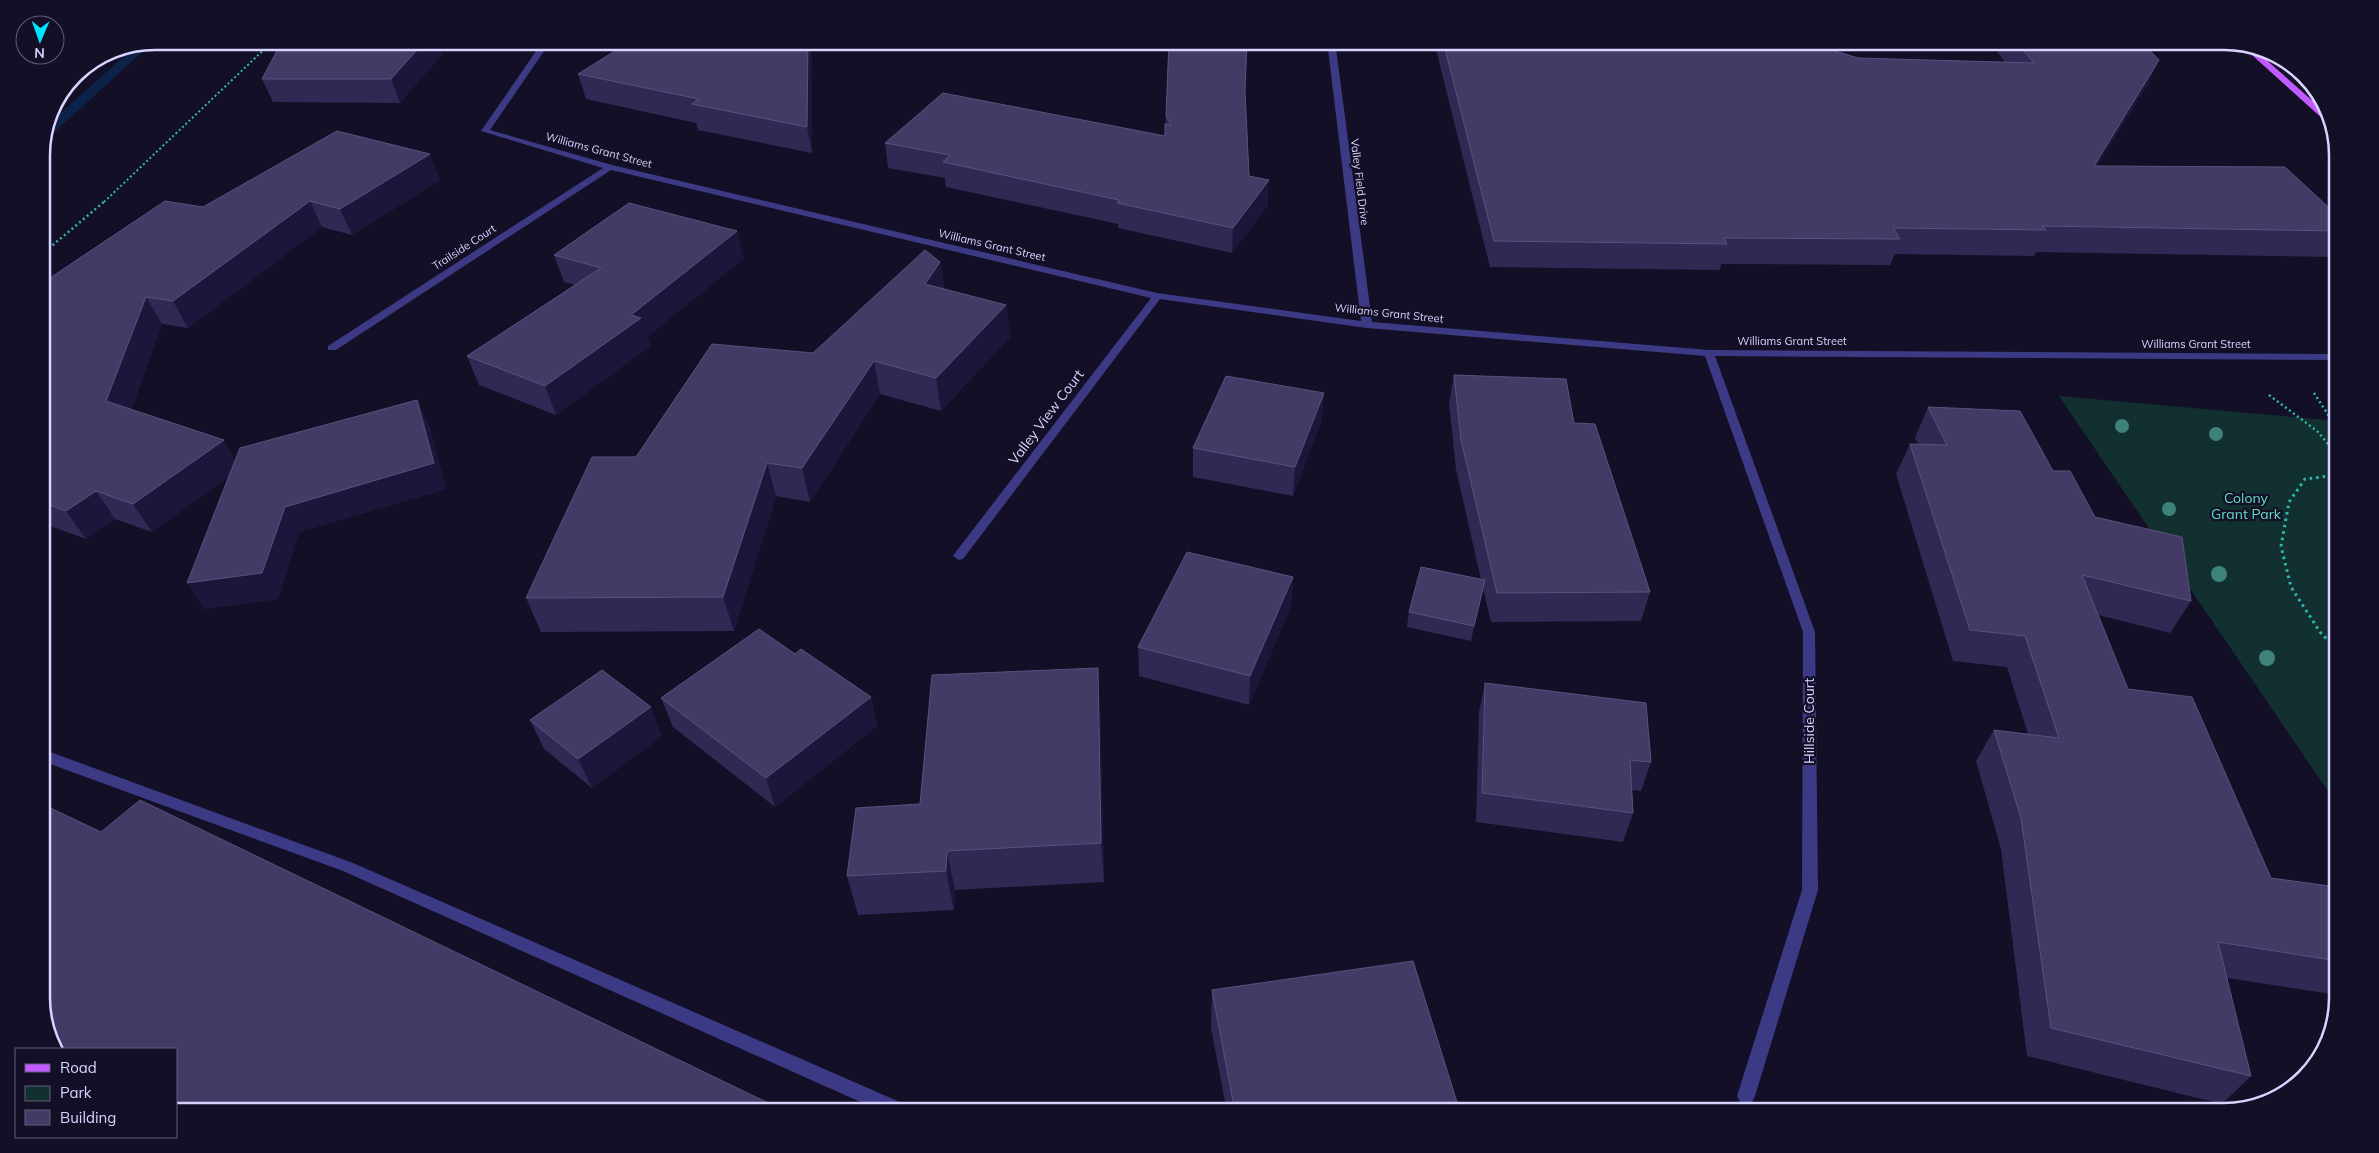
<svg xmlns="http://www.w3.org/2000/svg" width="2379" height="1153" font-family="Mulish,sans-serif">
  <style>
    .green { fill: #12302f }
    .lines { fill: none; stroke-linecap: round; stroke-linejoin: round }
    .stream { fill: #0c2248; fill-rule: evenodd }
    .path-far2 { stroke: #2fb8b0; stroke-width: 2; stroke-dasharray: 2 2.5; stroke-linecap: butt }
    .path-far1 { stroke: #2fb8b0; stroke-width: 2.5; stroke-dasharray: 2 3; stroke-linecap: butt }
    .path { stroke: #2fb8b0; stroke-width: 3; stroke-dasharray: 2.5 4; stroke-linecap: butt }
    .minor { fill: #3d3a85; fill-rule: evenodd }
    .major { fill: #c25bff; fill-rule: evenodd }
    .tree { fill: #3d827b }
    .wall { fill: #312854 }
    .shaded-wall { fill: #1d163a }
    .building { fill: #433a66; stroke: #5a527e }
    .labels { text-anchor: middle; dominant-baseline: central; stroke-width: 4.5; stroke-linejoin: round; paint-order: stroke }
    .far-street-label { font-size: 11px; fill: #d9d4ff; stroke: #130f26 }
    .street-label { font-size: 14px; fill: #d9d4ff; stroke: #130f26 }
    .park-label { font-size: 14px; fill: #5fe0c0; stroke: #130f26 }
    .rim { fill: none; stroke: #d9d4ff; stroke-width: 2.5 }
  </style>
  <rect width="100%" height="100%" fill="#130f26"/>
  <path class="green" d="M 2059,396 L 2338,421 L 2338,806 Z"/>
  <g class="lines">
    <path class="stream" d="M 151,42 L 150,45 L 50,136 L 44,137 L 47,125 L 137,45 Z"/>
    <path class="path-far2" d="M 104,202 L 273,41"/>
    <path class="path-far1" d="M 41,255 L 105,201
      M 2314,393 L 2338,430
      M 2269,395 L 2317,431 L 2336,453"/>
    <path class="path" d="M 2335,452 L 2338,456
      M 2338,475 L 2305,479 L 2289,502 L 2281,546 L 2291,587 L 2320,632 L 2338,651"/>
    <path class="minor" d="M 543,41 L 551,41 L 490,130 L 612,165 L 1157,293 L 1361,321 L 1327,41 L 1335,41 L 1372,322 L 1709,350 L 2338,354 L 2338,360 L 1715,356 L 1815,632 L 1818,890 L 1755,1096 L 1752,1102 L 1746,1104 L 1740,1102 L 1737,1096 L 1802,890 L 1803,632 L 1705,356 L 1367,328 L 1160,299 L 963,559 L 959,560 L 953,556 L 955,553 L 1151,298 L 611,170 L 336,350 L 328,350 L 328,346 L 603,168 L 481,131 Z
      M 42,749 L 353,863 L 909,1106 L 912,1112 L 883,1112 L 343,871 L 42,761 Z"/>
    <path class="major" d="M 2242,46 L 2253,48 L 2325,112 L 2328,120 L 2324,120 Z"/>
  </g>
  <g class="tree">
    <circle cx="2122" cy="426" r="7"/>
    <circle cx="2216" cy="434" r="7"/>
    <circle cx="2169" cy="509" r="7"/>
    <circle cx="2219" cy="574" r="8"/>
    <circle cx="2267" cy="658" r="8"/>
  </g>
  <path class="wall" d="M 282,41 L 453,41 L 400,103 L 273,102 L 262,79 Z
    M 631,41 L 812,41 L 812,153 L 698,130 L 696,123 L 586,99 L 578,74 Z
    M 1434,41 L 1802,41 L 1858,58 L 2005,62 L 1989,41 L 2141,41 L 2159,60 L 2148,84 L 2097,166 L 2338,216 L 2338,257 L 2036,252 L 2034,256 L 1895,254 L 1890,265 L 1721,264 L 1720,270 L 1490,267 Z
    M 1245,92 L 1249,176 L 1268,205 L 1232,253 L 1118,228 L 1118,224 L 946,187 L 945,178 L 888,168 L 885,143 L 1165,136 L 1166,115 Z
    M 440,180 L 352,235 L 322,227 L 188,328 L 162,324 L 131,410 L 236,461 L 417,400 L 429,426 L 446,489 L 299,532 L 278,599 L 204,609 L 229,476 L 152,532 L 115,519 L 86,539 L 42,523 L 41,284 L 203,207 Z
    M 554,255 L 744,258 L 647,337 L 650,346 L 556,415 L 479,385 L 467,356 L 575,285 L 564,282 Z
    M 940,262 L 944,289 L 1006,305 L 1010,337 L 941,411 L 880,394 L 810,502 L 776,496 L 734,631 L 541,632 L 526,598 L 636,457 L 813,353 Z
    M 1454,375 L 1574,423 L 1650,592 L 1641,621 L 1491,622 L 1483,588 L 1471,641 L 1407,627 L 1409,612 L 1481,580 L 1456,469 L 1449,403 Z
    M 1324,393 L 1321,422 L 1293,496 L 1193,477 L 1193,448 Z
    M 1928,407 L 2053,471 L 2095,517 L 2191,601 L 2170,633 L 2098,615 L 2128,689 L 2271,878 L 2338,889 L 2338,995 L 2227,978 L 2251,1076 L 2222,1104 L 2027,1056 L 2001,849 L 1976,761 L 1994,730 L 2028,734 L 2007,667 L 1953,661 L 1896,474 L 1910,444 L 1918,444 L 1915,438 Z
    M 1293,577 L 1291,606 L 1249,705 L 1139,676 L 1138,647 Z
    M 795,654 L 871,697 L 877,726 L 775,807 L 673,727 L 661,698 Z
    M 1485,683 L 1651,762 L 1641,791 L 1632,790 L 1633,813 L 1623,842 L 1476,822 L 1479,712 Z
    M 1100,708 L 1104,882 L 955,890 L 954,910 L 858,915 L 847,876 L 920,804 Z
    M 530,720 L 662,736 L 592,788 L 544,749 Z
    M 1212,990 L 1460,1112 L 1227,1112 L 1211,1028 Z
    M 2114,1104 L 2131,1112 L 2107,1112 Z"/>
  <path class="shaded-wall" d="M 425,41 L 453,41 L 400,103 L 391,79 Z
    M 808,41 L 812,41 L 812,153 L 807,127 Z
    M 2159,60 L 2148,84 L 2082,191 L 2094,166 Z
    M 430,154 L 440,180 L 352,235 L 340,209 Z
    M 1269,180 L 1268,205 L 1232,253 L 1233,228 Z
    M 310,201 L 322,227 L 188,328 L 173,301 Z
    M 737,231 L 744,258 L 647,337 L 650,346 L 556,415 L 545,386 L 631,315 Z
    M 940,262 L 944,293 L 925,284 Z
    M 146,297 L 162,324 L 124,429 L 106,401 Z
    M 1006,305 L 1010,337 L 941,411 L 936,378 Z
    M 874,361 L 880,394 L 810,502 L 802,468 Z
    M 1324,393 L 1321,422 L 1293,496 L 1295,467 Z
    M 417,400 L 429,426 L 446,489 L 299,532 L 278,599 L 204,609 L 187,583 Z
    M 224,440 L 240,469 L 152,532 L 133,504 Z
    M 767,463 L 776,496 L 734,631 L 723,597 Z
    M 96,491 L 115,519 L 86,539 L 66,511 Z
    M 1293,577 L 1291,606 L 1249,705 L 1250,676 Z
    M 1485,580 L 1482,596 L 1471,641 L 1474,626 Z
    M 1098,668 L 1100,708 L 1104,882 L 1101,843 Z
    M 871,697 L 877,726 L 775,807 L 766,778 Z
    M 651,707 L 662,736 L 592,788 L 578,759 Z
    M 947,851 L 955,890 L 954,910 L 946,871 Z"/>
  <path class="building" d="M 282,41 L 425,41 L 391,79 L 262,79 Z
    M 631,41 L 808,41 L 807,127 L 692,104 L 699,99 L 578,74 Z
    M 1169,41 L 1247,41 L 1245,91 L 1249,176 L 1269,180 L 1233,228 L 1117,203 L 1119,200 L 943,162 L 950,155 L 885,143 L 943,93 L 1165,136 L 1165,124 L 1171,125 L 1166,115 Z
    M 1443,41 L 1802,41 L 1858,58 L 2034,63 L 2016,41 L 2141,41 L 2159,60 L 2094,166 L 2285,167 L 2338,216 L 2338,231 L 2042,226 L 2046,230 L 1893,228 L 1900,239 L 1724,238 L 1727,244 L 1494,241 Z
    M 337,131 L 430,154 L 340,209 L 310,201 L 173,301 L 146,297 L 106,401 L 224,440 L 133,504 L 96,491 L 66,511 L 42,502 L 41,284 L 165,201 L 203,207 Z
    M 629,203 L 737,231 L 631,315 L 641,318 L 545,386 L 467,356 L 601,268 L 554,255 Z
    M 925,250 L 940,262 L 925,284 L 1006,305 L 936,378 L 874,361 L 802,468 L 767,463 L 723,597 L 526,598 L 592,457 L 636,457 L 712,344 L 813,353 Z
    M 1454,375 L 1566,379 L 1574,423 L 1595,424 L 1650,592 L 1497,593 L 1461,440 Z
    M 1226,376 L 1324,393 L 1295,467 L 1193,448 Z
    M 417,400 L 434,463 L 285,507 L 262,573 L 187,583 L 240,448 Z
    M 1928,407 L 2020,411 L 2053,471 L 2070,471 L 2095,517 L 2182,537 L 2191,601 L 2082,575 L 2128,689 L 2192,697 L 2271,878 L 2337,887 L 2338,889 L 2338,961 L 2218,942 L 2251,1076 L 2051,1028 L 2021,818 L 1994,730 L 2059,738 L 2025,636 L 1970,630 L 1910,444 L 1947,445 Z
    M 1187,552 L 1293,577 L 1250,676 L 1138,647 Z
    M 1421,567 L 1485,580 L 1474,626 L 1409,612 Z
    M 759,629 L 795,654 L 801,649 L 871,697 L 766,778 L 661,698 Z
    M 1098,668 L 1101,843 L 947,851 L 946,871 L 847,876 L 856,808 L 920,804 L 932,675 Z
    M 602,670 L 651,707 L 578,759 L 530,720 Z
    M 1485,683 L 1646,703 L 1651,762 L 1630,760 L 1633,813 L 1482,793 Z
    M 140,800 L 787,1112 L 176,1112 L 176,1049 L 57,1049 L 42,1005 L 42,804 L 101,832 Z
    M 1413,961 L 1460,1112 L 1235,1112 L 1212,990 Z
    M 2114,1104 L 2131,1112 L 2113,1112 Z"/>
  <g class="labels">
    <g class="far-street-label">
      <text transform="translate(599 150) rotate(15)">Williams Grant Street</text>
      <text transform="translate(1360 182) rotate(83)">Valley Field Drive</text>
      <text transform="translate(992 245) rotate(13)">Williams Grant Street</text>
      <text transform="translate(464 247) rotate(-33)">Trailside Court</text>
      <text transform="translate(1389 313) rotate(6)">Williams Grant Street</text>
      <text x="1792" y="341">Williams Grant Street</text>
      <text x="2196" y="344">Williams Grant Street</text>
    </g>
    <g class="street-label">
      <text transform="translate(1046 417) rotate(-53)">Valley View Court</text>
      <text transform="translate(1809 721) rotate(-90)">Hillside Court</text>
    </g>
    <g class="park-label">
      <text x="2246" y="498">Colony<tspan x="2246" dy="16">Grant Park</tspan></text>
    </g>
  </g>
  <path d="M0 0H2379V1153H0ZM155 50H2224A105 105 0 0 1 2329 155V998A105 105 0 0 1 2224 1103H155A105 105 0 0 1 50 998V155A105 105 0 0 1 155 50Z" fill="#130f26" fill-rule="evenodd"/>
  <path class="rim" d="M155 50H2224A105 105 0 0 1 2329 155V998A105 105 0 0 1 2224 1103H155A105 105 0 0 1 50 998V155A105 105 0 0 1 155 50Z"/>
  <rect x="15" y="1048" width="162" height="90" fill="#130f26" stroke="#625e7d"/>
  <rect x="25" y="1064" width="25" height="8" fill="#c25bff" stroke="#625e7d"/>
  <text x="60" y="1073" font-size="15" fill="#d9d4ff">Road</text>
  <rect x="25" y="1086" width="25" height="15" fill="#12302f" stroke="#625e7d"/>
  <text x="60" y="1098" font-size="15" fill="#d9d4ff">Park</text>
  <rect x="25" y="1110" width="25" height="15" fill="#433a66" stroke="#625e7d"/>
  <text x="60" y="1123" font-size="15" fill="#d9d4ff">Building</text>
  <g transform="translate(40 40) rotate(182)"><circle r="24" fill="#130f26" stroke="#625e7d"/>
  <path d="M0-4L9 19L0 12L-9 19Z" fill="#00e5ff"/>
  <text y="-8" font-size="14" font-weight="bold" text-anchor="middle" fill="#d9d4ff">N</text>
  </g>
</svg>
